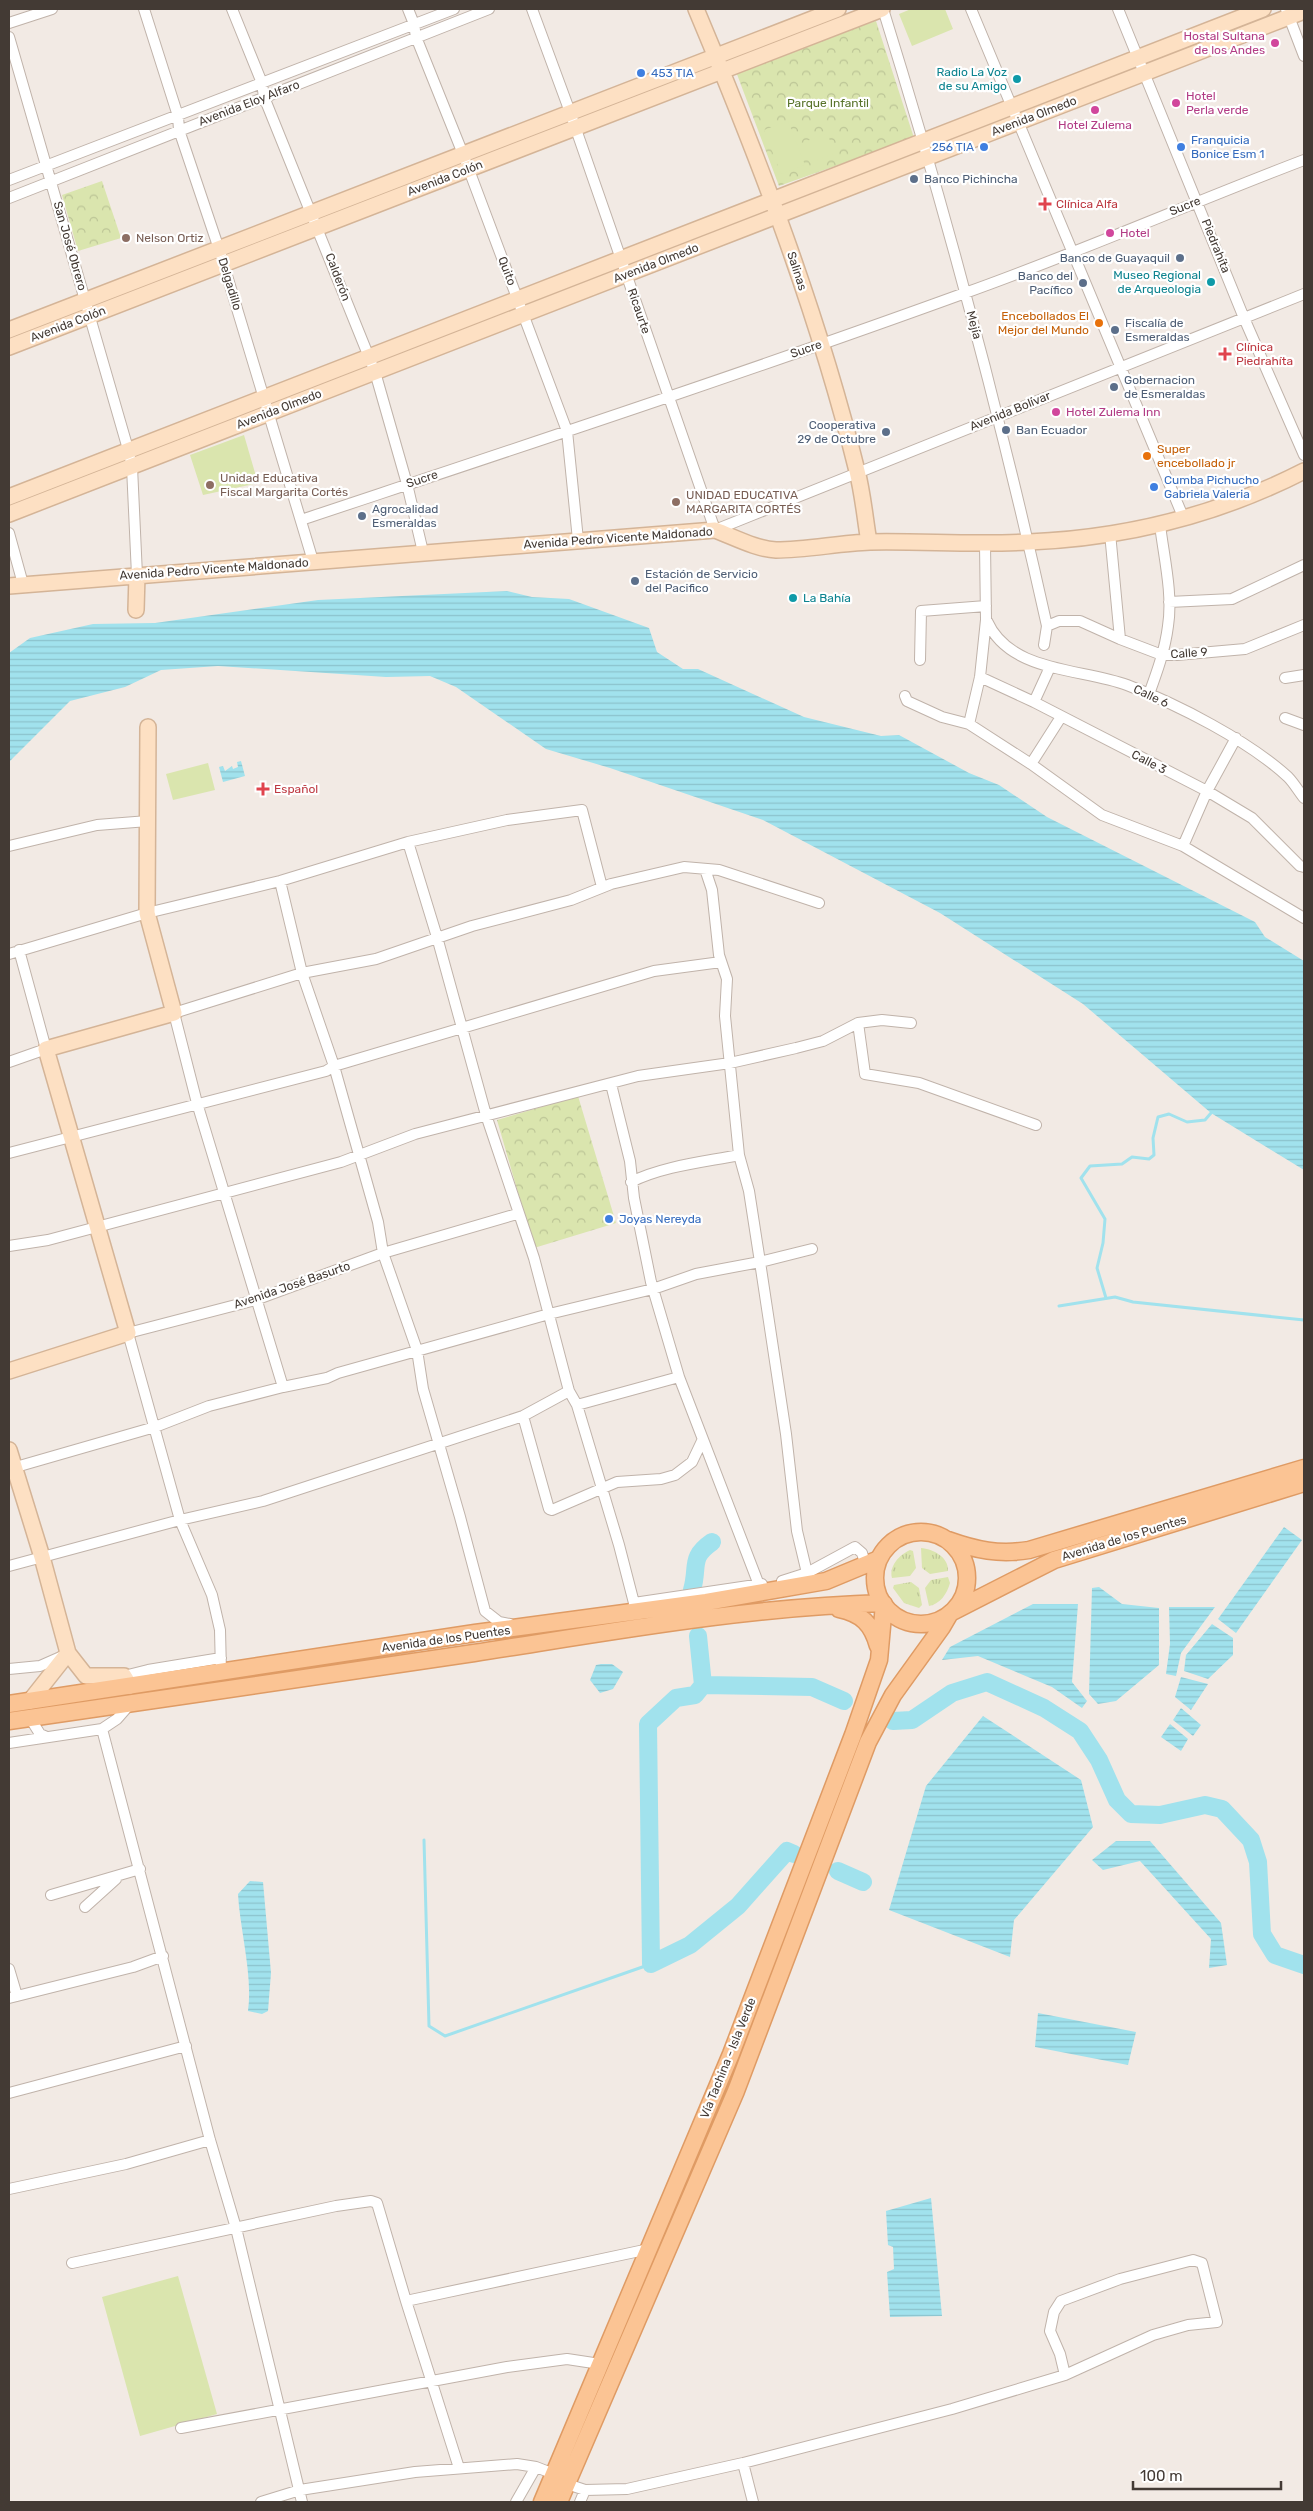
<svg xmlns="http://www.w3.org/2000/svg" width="1313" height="2511" font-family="Rubik,sans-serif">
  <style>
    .grass { fill: url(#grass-tufts) }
    .park { fill: url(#park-crowns) }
    .pitch { fill: #dae5ae }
    .water { fill: url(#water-rules) }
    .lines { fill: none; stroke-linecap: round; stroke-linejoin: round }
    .stream { stroke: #a1e2ed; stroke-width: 3 }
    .river { stroke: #a1e2ed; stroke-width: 18 }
    .street-casing { stroke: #c0b3aa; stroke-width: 12 }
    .secondary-casing { stroke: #d4b497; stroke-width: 18 }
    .primary-casing { stroke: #df9b64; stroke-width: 19 }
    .street { stroke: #fff; stroke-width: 10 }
    .secondary { stroke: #fde0c3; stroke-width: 15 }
    .primary { stroke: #fbc494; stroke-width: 16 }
    .hotel-dot { fill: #d1479c; stroke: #fff; stroke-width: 2 }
    .shop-dot { fill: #3f7fe0; stroke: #fff; stroke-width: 2 }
    .culture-dot { fill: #0f9aa8; stroke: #fff; stroke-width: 2 }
    .service-dot { fill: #5c6f8a; stroke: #fff; stroke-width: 2 }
    .health-dot { fill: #e0444e; stroke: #fff; stroke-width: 2 }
    .education-dot { fill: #8d6e63; stroke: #fff; stroke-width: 2 }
    .food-dot { fill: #e8710a; stroke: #fff; stroke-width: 2 }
    .labels { text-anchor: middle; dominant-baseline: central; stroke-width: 4.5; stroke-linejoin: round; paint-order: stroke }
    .hotel-label { font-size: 12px; fill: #b23c85; stroke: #fff; text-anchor: start }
    .culture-label { font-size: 12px; fill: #0d838f; stroke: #fff; text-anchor: end }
    .shop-label { font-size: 12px; fill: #366cbe; stroke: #fff; text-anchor: start }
    .street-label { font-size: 12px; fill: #433a34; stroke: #fff }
    .park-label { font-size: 12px; fill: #58732a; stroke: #fff }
    .service-label { font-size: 12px; fill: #4e5e75; stroke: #fff; text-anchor: start }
    .health-label { font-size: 12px; fill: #be3a42; stroke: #fff; text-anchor: start }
    .education-label { font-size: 12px; fill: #785e54; stroke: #fff; text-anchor: start }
    .food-label { font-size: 12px; fill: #c56008; stroke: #fff; text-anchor: end }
  </style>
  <defs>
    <pattern id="grass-tufts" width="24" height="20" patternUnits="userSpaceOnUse" patternTransform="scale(1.25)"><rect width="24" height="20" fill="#dae5ae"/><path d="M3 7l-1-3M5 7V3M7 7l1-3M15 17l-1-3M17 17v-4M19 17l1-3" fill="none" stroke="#bcc596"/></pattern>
    <pattern id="park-crowns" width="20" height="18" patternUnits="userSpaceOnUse" patternTransform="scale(1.25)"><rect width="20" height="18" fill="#dae5ae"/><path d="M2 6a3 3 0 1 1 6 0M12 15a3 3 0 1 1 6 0" fill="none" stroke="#bcc596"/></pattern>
    <pattern id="water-rules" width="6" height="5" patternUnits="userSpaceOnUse" patternTransform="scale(1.25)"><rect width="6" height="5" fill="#a1e2ed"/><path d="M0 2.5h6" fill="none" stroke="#8cc3cc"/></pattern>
  </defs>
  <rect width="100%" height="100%" fill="#f2eae4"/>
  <path class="grass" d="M 921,1548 C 933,1549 949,1557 948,1571 L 930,1574 L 922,1568 Z
    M 910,1550 L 913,1551 L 916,1568 L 910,1576 L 892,1578 C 889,1566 899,1555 910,1550 Z
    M 948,1577 L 950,1583 C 947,1594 940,1604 929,1606 L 925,1588 L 931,1580 Z
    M 911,1582 L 919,1588 L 922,1605 L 919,1608 L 904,1603 L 893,1588 L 894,1585 Z"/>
  <path class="park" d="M 876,21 L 914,138 L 779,186 L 735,69 Z
    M 102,181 L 121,238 L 78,251 L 62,195 Z
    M 578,1096 L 616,1223 L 534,1248 L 497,1120 Z"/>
  <path class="pitch" d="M 911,9 L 945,9 L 953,29 L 912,46 L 899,14 Z
    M 788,121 L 805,165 L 781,174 L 764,130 Z
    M 827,133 L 835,153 L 810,163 L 802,143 Z
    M 244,435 L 258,483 L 203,495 L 190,455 Z
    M 208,763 L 215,790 L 173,800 L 166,774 Z
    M 178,2276 L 217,2414 L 140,2436 L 102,2297 Z"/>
  <path class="water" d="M 507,591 L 532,597 L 569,599 L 649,628 L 657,652 L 683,669 L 698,669 L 804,717 L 881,736 L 899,735 L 969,773 L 999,785 L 1047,817 L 1255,922 L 1265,937 L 1304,961 L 1304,1170 L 1211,1113 L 1083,1004 L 940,913 L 763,820 L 610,768 L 546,749 L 456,687 L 430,676 L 386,677 L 218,666 L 161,670 L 125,687 L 70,701 L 9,762 L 9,653 L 30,638 L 93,624 L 155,623 L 318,600 Z
    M 241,761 L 245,776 L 223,782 L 219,767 L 223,766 L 225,771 L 232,766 L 233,769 L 238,767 L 237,762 Z
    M 1284,1527 L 1302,1540 L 1236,1633 L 1218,1619 Z
    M 1099,1587 L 1122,1604 L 1159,1608 L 1159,1665 L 1116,1701 L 1098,1704 L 1089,1694 L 1092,1588 Z
    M 1033,1604 L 1078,1604 L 1072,1682 L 1087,1701 L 1082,1708 L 1052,1687 L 978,1656 L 942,1660 L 950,1647 Z
    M 1169,1607 L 1215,1607 L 1181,1653 L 1176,1676 L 1166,1674 L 1170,1644 Z
    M 1212,1624 L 1233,1638 L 1233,1655 L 1208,1679 L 1184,1671 L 1186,1655 Z
    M 601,1664 L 612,1664 L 623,1672 L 613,1689 L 600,1693 L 590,1680 L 596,1665 Z
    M 1181,1677 L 1208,1684 L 1191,1710 L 1175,1697 Z
    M 1181,1708 L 1201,1725 L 1193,1736 L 1173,1720 Z
    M 983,1716 L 1081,1780 L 1093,1827 L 1014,1920 L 1010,1957 L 889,1910 L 926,1786 Z
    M 1170,1724 L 1188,1739 L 1181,1751 L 1161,1737 Z
    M 1116,1841 L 1150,1841 L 1221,1923 L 1227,1965 L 1209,1968 L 1211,1939 L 1140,1861 L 1103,1870 L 1092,1860 Z
    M 250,1881 L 263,1882 L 271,1973 L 268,2011 L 262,2014 L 248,2011 C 253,1975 240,1931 238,1894 Z
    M 1038,2013 L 1136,2032 L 1128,2065 L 1035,2047 Z
    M 931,2198 L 942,2316 L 890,2317 L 887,2272 L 894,2269 L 893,2247 L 888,2245 L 886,2211 Z"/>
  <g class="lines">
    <path class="stream" d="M 1106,1298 L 1097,1268 L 1103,1243 L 1105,1219 L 1081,1178 L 1090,1166 L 1122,1164 L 1132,1157 L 1149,1159 L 1154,1155 L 1153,1138 L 1158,1117 L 1169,1114 L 1187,1122 L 1205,1120 L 1211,1113
      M 1059,1306 L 1115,1297 L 1133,1302 L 1304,1320
      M 424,1840 L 429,2026 L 445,2036 L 651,1964"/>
    <path class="river" d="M 692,1590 C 699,1566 689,1558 712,1542
      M 698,1636 L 703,1685 L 695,1695 L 676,1698 L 648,1724 L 651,1964 L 690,1945 L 738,1906 L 787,1851 L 794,1854
      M 703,1685 L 812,1687 L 844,1701
      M 893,1721 L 912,1720 L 952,1693 L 987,1682 L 1044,1708 L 1080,1731 L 1099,1760 L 1117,1800 L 1131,1814 L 1160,1815 L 1205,1805 L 1222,1809 L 1251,1840 L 1258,1862 L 1262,1934 L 1275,1955 L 1304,1965
      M 838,1871 L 863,1882"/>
    <defs>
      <path id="street" d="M 144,9 L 178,116 L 179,130 L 219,249 L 313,561
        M 232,9 L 262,83 L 264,97 L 375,372 L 407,484 L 423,552
        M 408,9 L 414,24 L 416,37 L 463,154 L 567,431 L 578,540
        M 532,9 L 570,112 L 715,530 L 1304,294
        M 883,9 C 946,212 1001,418 1047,626 L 1044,645
        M 971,9 L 1184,519
        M 1118,9 L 1244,318 L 1304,455
        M 1286,9 L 1304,56
        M 9,23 L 52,9
        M 9,37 L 128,449 L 132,467 L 137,575
        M 9,180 L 454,9
        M 9,198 L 489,9
        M 301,520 C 523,446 745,373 965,293 C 1080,252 1191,203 1304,160
        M 9,533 L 23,584
        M 1110,533 L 1120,639
        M 985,544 L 986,620 L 980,677 L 969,724 L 1031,764 L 1102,815 L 1183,846 L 1304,918
        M 1169,602 L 1232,599 L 1304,565
        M 987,621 C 1010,673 1081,668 1127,685 C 1177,704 1249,741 1288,777 C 1294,783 1299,792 1304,798
        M 1047,626 L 1059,621 L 1080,621 L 1120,639 L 1162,655 L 1177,655 L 1245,649 L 1304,625
        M 920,660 L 921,611 L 986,606
        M 980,677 L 1034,702 L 1207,791 L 1252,818 L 1300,866 L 1304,867
        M 1285,678 L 1304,675
        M 1149,694 C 1157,672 1165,650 1168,626 C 1173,594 1164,558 1160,525
        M 905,696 L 907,701 L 942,717 L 969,724
        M 1034,702 L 1050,667
        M 1285,718 L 1304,725
        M 1031,764 L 1061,717
        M 408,842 L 437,937 L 486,1115 L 534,1258 L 569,1391 L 577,1405 L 619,1545 L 634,1603 L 633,1611
        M 9,846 L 97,825 L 148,821
        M 1183,846 L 1207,791 L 1236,738
        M 705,869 L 712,890 L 719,955 L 727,979 L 725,1016 L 739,1155 L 749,1191 L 760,1262 L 812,1249
        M 280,881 L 302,973 L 334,1066 L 378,1222 L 383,1253 L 417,1350 L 423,1389 L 460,1517 L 485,1611 L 499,1622 L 510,1624
        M 9,954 L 147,913 L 280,881 L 408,842 L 507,820 L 582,810 L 602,887
        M 858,1023 L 865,1074 L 919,1083 L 1036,1125
        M 9,1062 L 46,1049 L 19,950
        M 611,1084 L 630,1161 L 634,1198 L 651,1282 L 679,1377
        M 9,1153 L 326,1071 L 334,1066 L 654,971 L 721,962
        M 631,1182 C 663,1166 704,1162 739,1155
        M 9,1246 L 48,1240 L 341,1162 L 415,1134 L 638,1076 L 730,1063 L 796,1048 L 823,1041 L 858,1023 L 882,1020 L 911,1023
        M 283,1387 L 197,1103 L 174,1013 L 302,973 L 376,959 L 472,926 L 571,900 L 611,884 L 684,867 L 719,870 L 819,903
        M 577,1405 L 679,1377 L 759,1585
        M 523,1416 L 549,1509 L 552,1510 L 617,1482 L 661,1479 L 675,1475 L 692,1462 L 702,1441
        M 9,1469 L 155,1427 L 209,1406 L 283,1387 L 327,1378 L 338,1373 L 549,1314 L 653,1289 L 696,1274 L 760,1262 L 786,1434 L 797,1531 L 807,1573
        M 9,1566 L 180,1520 L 263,1501 L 523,1416 L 569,1391
        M 782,1581 L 807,1573 L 855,1547 L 862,1553 L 866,1566
        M 634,1603 L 762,1584
        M 9,1669 L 40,1666 L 65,1655
        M 221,1672 L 220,1630 L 212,1595 L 180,1520 L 128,1333 L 255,1300 L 383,1253 L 517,1214
        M 124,1676 L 148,1670 L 221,1658
        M 30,1718 L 40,1734 L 47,1737
        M 102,1729 L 210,2140 L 236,2228 L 302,2502
        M 9,1743 L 102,1729 L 117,1719 L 131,1703
        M 51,1895 L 140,1869
        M 85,1907 L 116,1879
        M 9,1969 L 17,1996
        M 9,1998 L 133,1967 L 163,1956
        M 9,2093 L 186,2046
        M 9,2189 L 126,2164 L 210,2140
        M 72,2263 L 336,2206 L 371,2201 L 377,2203 L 406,2301 L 459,2468
        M 406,2301 L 649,2249
        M 181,2428 L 507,2367 L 567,2359 L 600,2364
        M 743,2463 L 753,2502
        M 567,2484 L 585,2490 L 627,2489 L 743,2463 L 952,2409 L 1065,2375 L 1153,2335 L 1188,2325 L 1217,2322 L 1202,2263 L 1193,2260 L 1120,2279 L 1061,2301 L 1054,2312 L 1050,2331 L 1060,2354 L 1065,2375
        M 261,2502 L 300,2490 L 415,2472 L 517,2464 L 536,2467 L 554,2474
        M 516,2502 L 536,2467
        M 580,2502 L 585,2490"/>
      <path id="secondary" d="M 696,9 C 759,159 818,313 857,471 C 863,494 865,519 869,542
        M 9,330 L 838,9
        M 9,347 L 882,9
        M 9,497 L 1263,9
        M 9,514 L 1304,11
        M 9,586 L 715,530 C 734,537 756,549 776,550 C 807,550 839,543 870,542 C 923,541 976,545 1029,542 C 1125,538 1218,515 1304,471
        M 136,610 L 137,575
        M 9,1371 L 128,1333 L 46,1049 L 174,1013 L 147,913 L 148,727
        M 9,1450 L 42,1557 L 68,1653 L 86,1676 L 124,1676 L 130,1686
        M 30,1701 L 68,1653"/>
      <path id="primary" d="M875 1578a46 46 0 1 1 92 0a46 46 0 1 1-92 0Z
        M 948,1540 C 976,1550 999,1555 1029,1550 L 1304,1468
        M 839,1609 C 862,1614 872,1624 878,1646
        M 952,1612 L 1054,1560 L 1304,1483
        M 9,1704 L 475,1633 L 706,1602 L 826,1581 L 879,1559
        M 9,1721 C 164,1698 319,1677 474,1653 C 610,1632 746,1607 883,1603
        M 542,2502 L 731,2054 L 853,1735 L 879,1660 L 884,1604
        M 559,2502 L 736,2091 L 868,1742 L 893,1695 L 942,1627 L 949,1615"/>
    </defs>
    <use href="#street" class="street-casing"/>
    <use href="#secondary" class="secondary-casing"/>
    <use href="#primary" class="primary-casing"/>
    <use href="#street" class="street"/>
    <use href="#secondary" class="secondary"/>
    <use href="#primary" class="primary"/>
  </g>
  <g class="hotel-dot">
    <circle cx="1275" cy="43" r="5"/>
    <circle cx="1176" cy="103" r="5"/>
    <circle cx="1095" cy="110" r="5"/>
    <circle cx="1110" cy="233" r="5"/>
    <circle cx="1056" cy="412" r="5"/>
  </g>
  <g class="shop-dot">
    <circle cx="641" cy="73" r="5"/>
    <circle cx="984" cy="147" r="5"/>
    <circle cx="1181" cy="147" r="5"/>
    <circle cx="1154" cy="487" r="5"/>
    <circle cx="609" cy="1219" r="5"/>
  </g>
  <g class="culture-dot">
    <circle cx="1017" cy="79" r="5"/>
    <circle cx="1211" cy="282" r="5"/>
    <circle cx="793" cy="598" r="5"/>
  </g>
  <g class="service-dot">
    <circle cx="914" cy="179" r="5"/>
    <circle cx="1180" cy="258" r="5"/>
    <circle cx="1083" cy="283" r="5"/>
    <circle cx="1115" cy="330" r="5"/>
    <circle cx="1114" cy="387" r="5"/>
    <circle cx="1006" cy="430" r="5"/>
    <circle cx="886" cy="432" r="5"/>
    <circle cx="362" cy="516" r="5"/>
    <circle cx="635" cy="581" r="5"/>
  </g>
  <g class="health-dot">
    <path d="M1042.5 196.5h5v5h5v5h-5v5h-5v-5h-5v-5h5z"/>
    <path d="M1222.5 346.5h5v5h5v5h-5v5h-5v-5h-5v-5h5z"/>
    <path d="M260.5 781.5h5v5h5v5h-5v5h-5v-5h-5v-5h5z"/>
  </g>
  <g class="education-dot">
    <circle cx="126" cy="238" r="5"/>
    <circle cx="210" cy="485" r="5"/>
    <circle cx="676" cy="502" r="5"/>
  </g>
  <g class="food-dot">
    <circle cx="1099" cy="323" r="5"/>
    <circle cx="1147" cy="456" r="5"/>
  </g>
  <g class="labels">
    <g class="hotel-label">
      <text x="1265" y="36" text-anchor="end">Hostal Sultana<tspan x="1265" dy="14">de los Andes</tspan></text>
      <text x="1186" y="96">Hotel<tspan x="1186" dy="14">Perla verde</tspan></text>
      <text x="1095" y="125" text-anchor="middle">Hotel Zulema</text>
      <text x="1120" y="233">Hotel</text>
      <text x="1066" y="412">Hotel Zulema Inn</text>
    </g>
    <g class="culture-label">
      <text x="1007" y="72">Radio La Voz<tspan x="1007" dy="14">de su Amigo</tspan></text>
      <text x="1201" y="275">Museo Regional<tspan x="1201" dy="14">de Arqueologia</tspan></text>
      <text x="803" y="598" text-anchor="start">La Bahía</text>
    </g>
    <g class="shop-label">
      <text x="651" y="73">453 TIA</text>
      <text x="1191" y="140">Franquicia<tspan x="1191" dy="14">Bonice Esm 1</tspan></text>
      <text x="974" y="147" text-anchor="end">256 TIA</text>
      <text x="1164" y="480">Cumba Pichucho<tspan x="1164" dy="14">Gabriela Valeria</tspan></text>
      <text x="619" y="1219">Joyas Nereyda</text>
    </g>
    <g class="street-label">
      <text transform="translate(249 103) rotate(-21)">Avenida Eloy Alfaro</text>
      <text transform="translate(1034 116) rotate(-21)">Avenida Olmedo</text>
      <text transform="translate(445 178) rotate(-21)">Avenida Colón</text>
      <text transform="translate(1185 206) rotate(-22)">Sucre</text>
      <text transform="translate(70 246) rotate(74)">San José Obrero</text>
      <text transform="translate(1216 246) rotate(68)">Piedrahíta</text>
      <text transform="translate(656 263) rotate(-21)">Avenida Olmedo</text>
      <text transform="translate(507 271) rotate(69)">Quito</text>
      <text transform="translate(797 271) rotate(72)">Salinas</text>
      <text transform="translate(338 277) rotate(69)">Calderón</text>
      <text transform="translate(230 284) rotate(73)">Delgadillo</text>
      <text transform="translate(639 311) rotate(71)">Ricaurte</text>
      <text transform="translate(68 324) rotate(-21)">Avenida Colón</text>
      <text transform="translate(974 325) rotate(75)">Mejía</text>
      <text transform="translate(806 349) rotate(-19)">Sucre</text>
      <text transform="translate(279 409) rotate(-21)">Avenida Olmedo</text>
      <text transform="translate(1010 411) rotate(-22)">Avenida Bolívar</text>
      <text transform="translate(422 479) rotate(-18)">Sucre</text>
      <text transform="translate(618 538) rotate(-4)">Avenida Pedro Vicente Maldonado</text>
      <text transform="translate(214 569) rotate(-4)">Avenida Pedro Vicente Maldonado</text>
      <text transform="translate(1189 653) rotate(-4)">Calle 9</text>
      <text transform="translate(1151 696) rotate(25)">Calle 6</text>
      <text transform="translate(1149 762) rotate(27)">Calle 3</text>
      <text transform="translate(292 1285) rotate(-19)">Avenida José Basurto</text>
      <text transform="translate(1124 1538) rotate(-17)">Avenida de los Puentes</text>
      <text transform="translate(446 1639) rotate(-8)">Avenida de los Puentes</text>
      <text transform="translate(728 2058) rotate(-68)">Vía Tachina - Isla Verde</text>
    </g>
    <g class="park-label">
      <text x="828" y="103">Parque Infantil</text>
    </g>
    <g class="service-label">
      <text x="924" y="179">Banco Pichincha</text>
      <text x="1170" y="258" text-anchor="end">Banco de Guayaquil</text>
      <text x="1073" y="276" text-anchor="end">Banco del<tspan x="1073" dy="14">Pacífico</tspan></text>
      <text x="1125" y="323">Fiscalía de<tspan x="1125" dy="14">Esmeraldas</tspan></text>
      <text x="1124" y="380">Gobernacion<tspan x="1124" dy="14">de Esmeraldas</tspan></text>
      <text x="876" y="425" text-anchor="end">Cooperativa<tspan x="876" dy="14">29 de Octubre</tspan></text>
      <text x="1016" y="430">Ban Ecuador</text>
      <text x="372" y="509">Agrocalidad<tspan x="372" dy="14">Esmeraldas</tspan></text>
      <text x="645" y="574">Estación de Servicio<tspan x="645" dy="14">del Pacifico</tspan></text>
    </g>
    <g class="health-label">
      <text x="1056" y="204">Clínica Alfa</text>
      <text x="1236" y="347">Clínica<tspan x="1236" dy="14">Piedrahíta</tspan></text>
      <text x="274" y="789">Español</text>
    </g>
    <g class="education-label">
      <text x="136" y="238">Nelson Ortiz</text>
      <text x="220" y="478">Unidad Educativa<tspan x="220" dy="14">Fiscal Margarita Cortés</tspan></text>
      <text x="686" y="495">UNIDAD EDUCATIVA<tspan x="686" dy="14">MARGARITA CORTÉS</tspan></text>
    </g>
    <g class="food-label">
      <text x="1089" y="316">Encebollados El<tspan x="1089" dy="14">Mejor del Mundo</tspan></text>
      <text x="1157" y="449" text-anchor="start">Super<tspan x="1157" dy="14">encebollado jr</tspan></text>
    </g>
  </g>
  <rect width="1313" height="2511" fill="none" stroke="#433a34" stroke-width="20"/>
  <path d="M1133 2481v8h148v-8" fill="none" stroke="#433a34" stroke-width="2.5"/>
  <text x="1140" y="2481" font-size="15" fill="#433a34" stroke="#ffffff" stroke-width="4" paint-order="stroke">100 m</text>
</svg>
